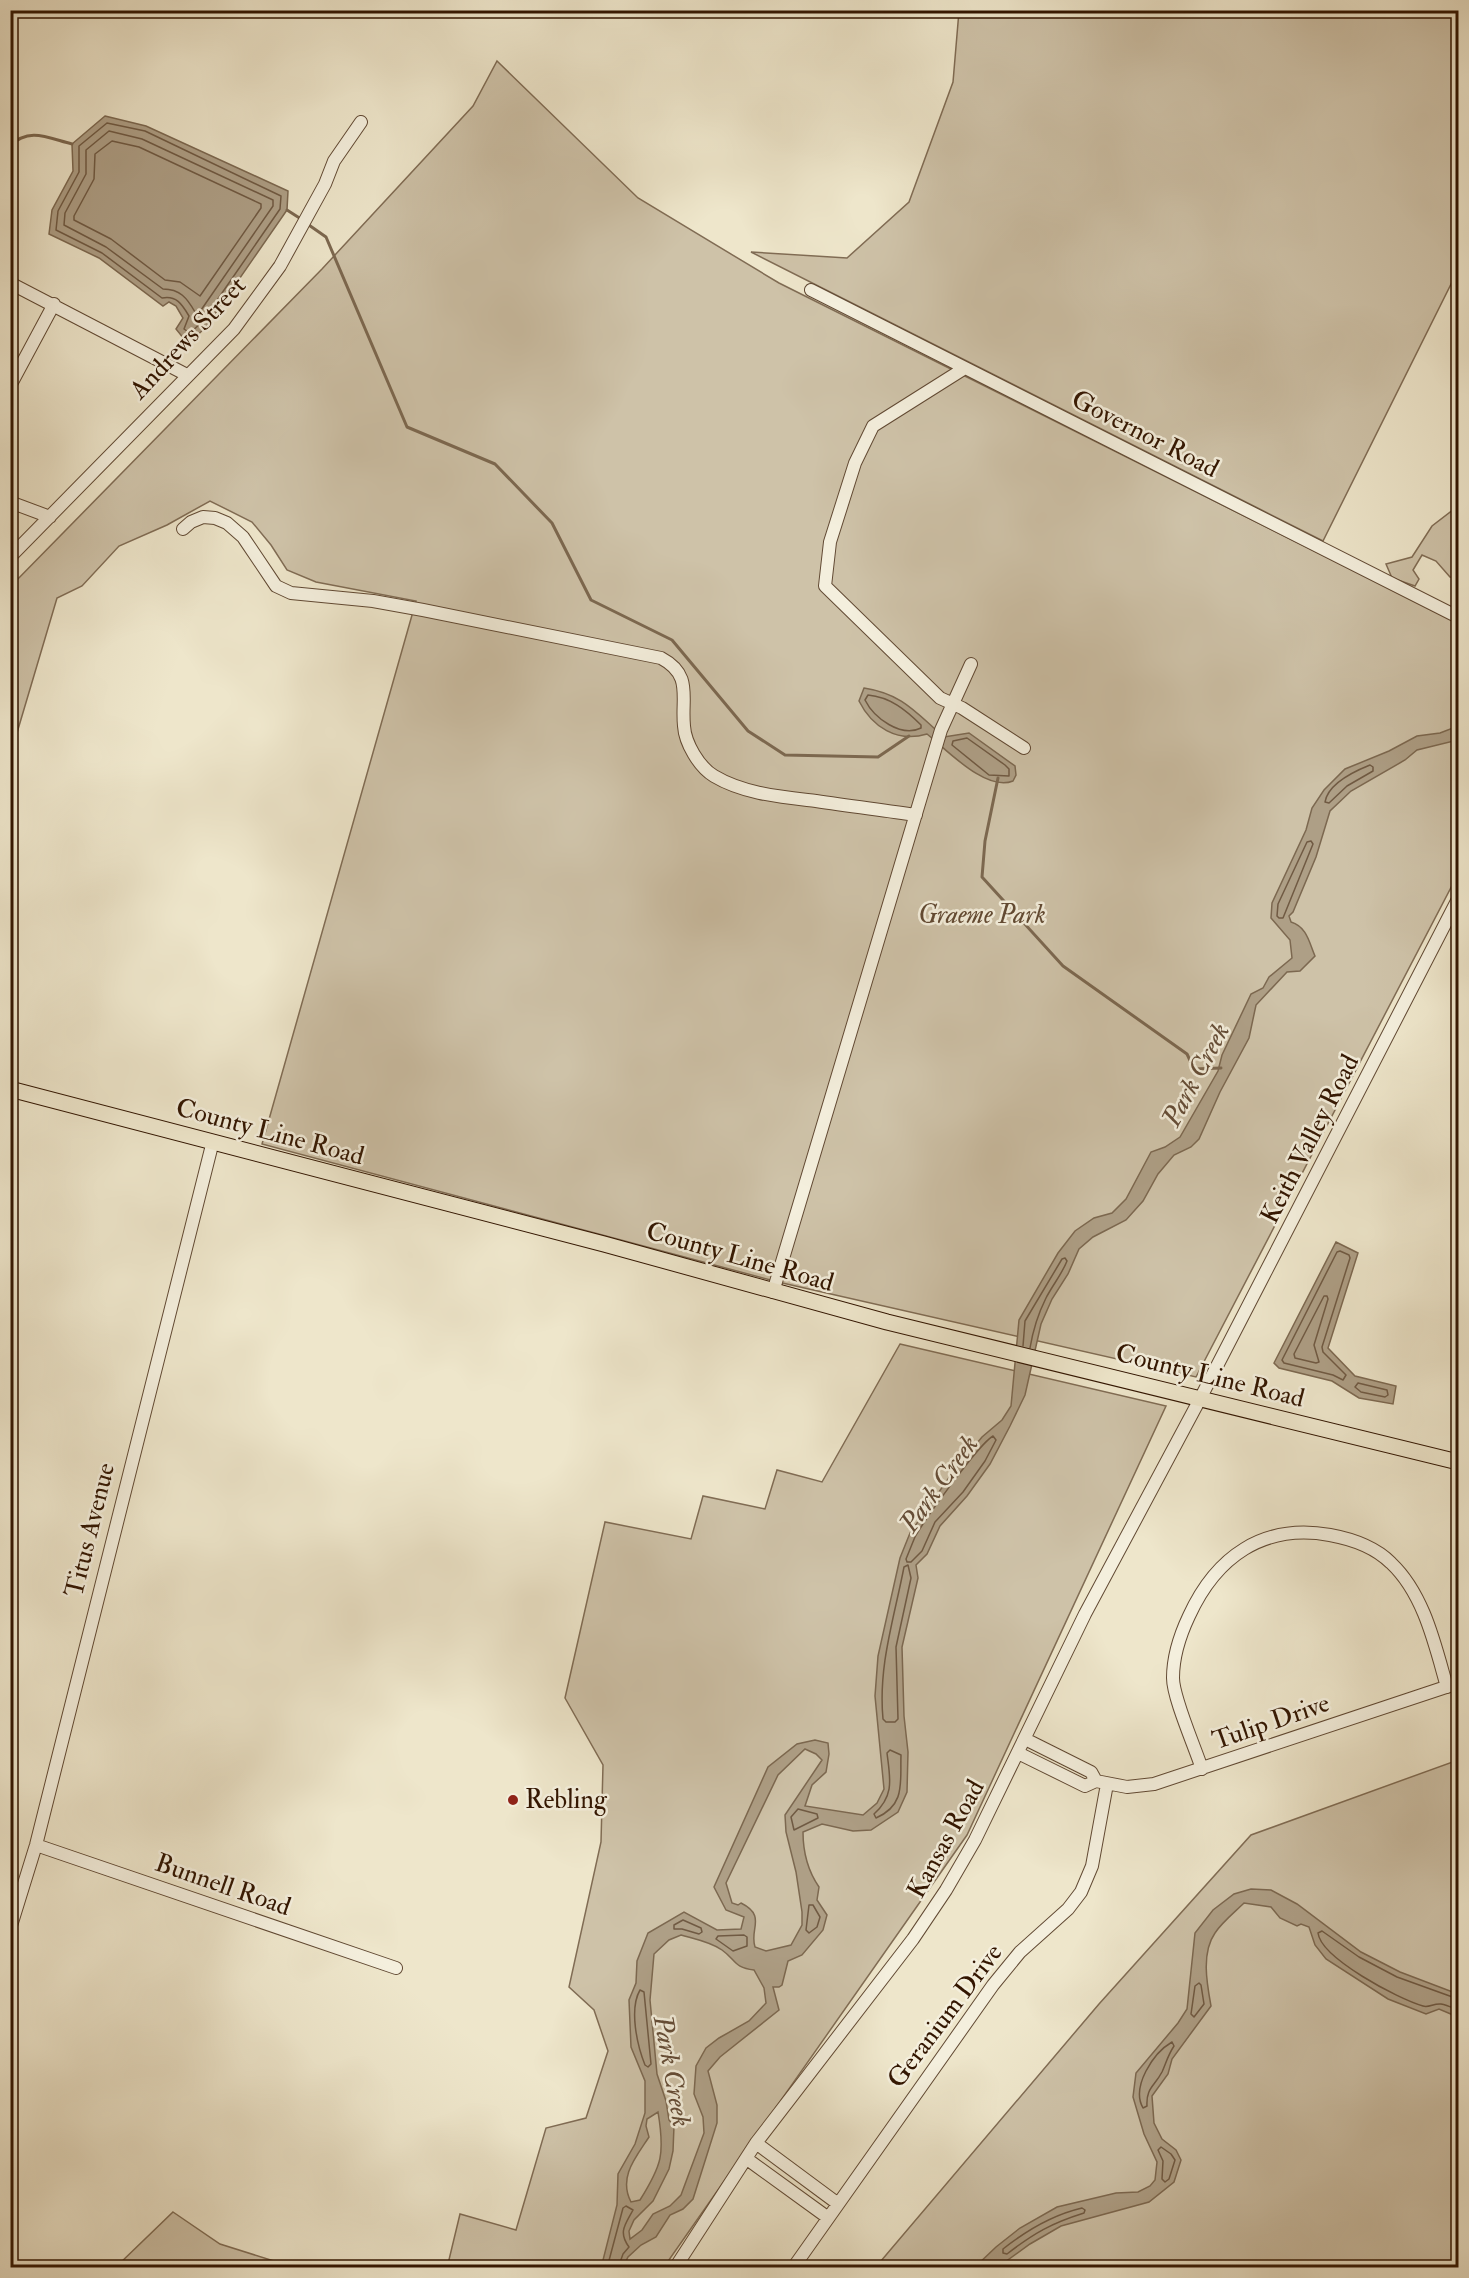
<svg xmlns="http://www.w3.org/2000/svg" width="1469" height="2278" font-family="'IM FELL Double Pica',serif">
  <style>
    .green { fill: #cec2a8; stroke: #806c54; stroke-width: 1.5 }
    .water { fill: #ae9f86; stroke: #7c6850; stroke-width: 1.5; fill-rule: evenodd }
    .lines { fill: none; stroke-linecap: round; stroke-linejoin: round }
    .shore { stroke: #705a43; stroke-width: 1.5 }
    .stream { stroke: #7c6850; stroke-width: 3 }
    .minor-casing { stroke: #614933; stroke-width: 14 }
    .major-casing { stroke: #321500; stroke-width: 17 }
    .minor { stroke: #f4efdd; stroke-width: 12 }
    .major { stroke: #eee6cb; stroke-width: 15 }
    .poi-dot { fill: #8f2418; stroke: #f4efdd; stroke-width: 2 }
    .labels { text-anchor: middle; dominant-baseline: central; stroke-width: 5; stroke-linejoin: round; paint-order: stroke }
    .street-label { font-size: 26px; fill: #321500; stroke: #f4efdd }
    .park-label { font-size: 26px; font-style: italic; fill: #614932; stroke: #f4efdd }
    .poi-label { font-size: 26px; fill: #321500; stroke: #f4efdd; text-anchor: start }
    .water-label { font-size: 27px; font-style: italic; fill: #644c36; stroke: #f4efdd }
  </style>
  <rect width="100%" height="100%" fill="#eee6cb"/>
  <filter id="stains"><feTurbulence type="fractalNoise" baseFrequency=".00333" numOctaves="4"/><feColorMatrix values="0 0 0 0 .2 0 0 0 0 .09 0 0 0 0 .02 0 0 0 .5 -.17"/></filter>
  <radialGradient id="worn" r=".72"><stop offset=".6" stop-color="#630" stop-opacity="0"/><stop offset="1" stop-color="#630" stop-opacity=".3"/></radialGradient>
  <path class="green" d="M 959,11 L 1458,11 L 1458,270 L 1323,541 L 751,252 L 847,258 L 909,202 L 953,82 Z
    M 497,61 L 638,198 L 779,283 L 1458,623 L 1458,874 L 1196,1377 L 778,1282 L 262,1144 L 416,601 L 316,582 L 287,570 L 271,545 L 252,522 L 210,501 L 167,525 L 119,546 L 82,586 L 57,598 L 11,753 L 11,586 L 322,269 L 473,106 Z
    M 1458,506 L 1458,578 L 1450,577 L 1436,561 L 1422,555 L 1413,570 L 1419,579 L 1415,586 L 1392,578 L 1386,564 L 1412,557 L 1432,526 Z
    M 900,1344 L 1166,1406 L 967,1835 L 664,2267 L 447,2268 L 460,2214 L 516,2230 L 546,2128 L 586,2118 L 608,2051 L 594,2010 L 569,1987 L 601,1842 L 603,1765 L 565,1698 L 605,1522 L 691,1539 L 703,1496 L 765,1509 L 777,1470 L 822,1482 Z
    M 1458,1760 L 1458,2267 L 875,2268 L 1099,2004 L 1251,1835 Z
    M 173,2212 L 220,2244 L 293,2267 L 116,2267 Z"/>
  <path class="water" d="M 105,116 L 146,126 L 288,191 L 287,210 L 206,327 L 188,344 L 176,329 L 183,318 L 176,306 L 169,302 L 163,306 L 99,258 L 49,234 L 52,210 L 73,171 L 72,144 Z
    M 864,688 C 903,694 916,713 944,737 L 969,733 L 1015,766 L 1016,775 L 1013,781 C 986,792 947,750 927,734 C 897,743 872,727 859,701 Z
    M 1458,726 L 1458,740 L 1417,750 L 1405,760 L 1351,791 L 1330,811 L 1316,857 L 1293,912 L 1289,916 L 1291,922 C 1307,927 1309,942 1315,956 L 1300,971 L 1287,972 L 1256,1005 L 1249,1038 L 1220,1092 L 1199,1139 L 1191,1147 L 1174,1155 L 1158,1174 L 1143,1201 L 1126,1220 L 1093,1237 L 1079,1249 L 1068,1274 L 1052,1299 L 1041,1324 L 1025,1395 L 1010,1426 L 990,1464 L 967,1496 L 940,1526 L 927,1554 L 916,1565 L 918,1578 L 902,1647 L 904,1716 L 908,1752 L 907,1792 L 898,1812 L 871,1830 L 853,1831 L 822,1824 L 803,1832 C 803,1851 808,1871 819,1887 L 817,1900 L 827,1915 L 823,1930 L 802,1955 L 788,1961 L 782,1985 L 779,1987 L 773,1987 L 779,2010 L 720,2057 L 708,2071 L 717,2105 L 717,2123 L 693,2199 L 683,2209 L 670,2215 L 656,2237 L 641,2245 L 628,2257 L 623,2267 L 601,2268 L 617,2205 L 618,2174 L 635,2144 L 645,2113 L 645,2081 L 631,2047 L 629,2000 L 636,1983 L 637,1961 L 648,1933 L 684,1912 L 717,1930 L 741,1929 L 744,1917 L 726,1910 L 714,1887 L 768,1767 L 797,1744 L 815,1740 L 828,1743 L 829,1754 L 826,1772 L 812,1785 L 805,1806 L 863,1815 L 877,1803 L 884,1789 L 875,1696 L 878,1656 L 900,1558 L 910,1533 L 953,1472 L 982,1437 L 1002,1420 L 1011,1406 L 1019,1320 L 1058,1253 L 1075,1231 L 1094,1218 L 1112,1213 L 1126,1199 L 1151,1152 L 1165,1147 L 1180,1137 L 1218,1071 L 1222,1055 L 1251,994 L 1263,988 L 1269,977 L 1292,958 L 1290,940 L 1271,918 L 1272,903 L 1306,830 L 1312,808 L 1324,790 L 1345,769 L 1389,751 L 1417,736 L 1440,733 ZM 805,1749 L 816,1754 L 822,1760 L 785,1815 L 786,1832 L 796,1872 L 802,1912 L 802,1925 L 791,1945 L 766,1951 L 755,1947 C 749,1929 767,1916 741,1903 L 738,1905 L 732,1903 L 726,1883 L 778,1775 ZM 681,1935 C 695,1939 711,1942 722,1950 C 736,1960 734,1968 754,1970 L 764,1988 L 766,2003 L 749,2021 L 719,2038 L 706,2048 L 696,2066 L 694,2094 L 703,2117 L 704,2133 L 681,2195 L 670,2206 L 653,2214 L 642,2230 L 630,2239 L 629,2231 L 634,2220 L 653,2201 L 669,2169 L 673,2151 L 674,2126 L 669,2120 L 666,2101 L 657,2074 L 650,2000 L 654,1954 L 669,1940 ZM 658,2112 C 665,2154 662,2165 640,2200 L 631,2202 C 618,2177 636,2157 649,2137 L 646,2126 L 647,2119 Z
    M 1336,1242 L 1358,1253 L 1328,1348 L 1355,1376 L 1396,1386 L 1393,1404 L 1359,1398 L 1332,1381 L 1279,1368 L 1274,1363 Z
    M 1251,1889 L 1271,1890 L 1297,1904 L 1361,1952 L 1400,1972 L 1458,1994 L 1458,2017 L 1439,2009 L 1426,2014 L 1388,1999 L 1326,1959 L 1315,1945 L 1309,1927 L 1301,1924 L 1297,1926 L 1280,1918 L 1271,1907 L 1244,1903 C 1235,1912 1222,1922 1215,1933 C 1201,1953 1207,1984 1211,2006 L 1172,2059 L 1168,2074 L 1152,2096 L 1154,2123 L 1162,2139 L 1176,2150 L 1181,2160 L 1174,2182 L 1149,2202 L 1061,2226 L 1030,2244 L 998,2267 L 975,2267 L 996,2247 L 1020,2228 L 1057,2207 L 1116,2193 L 1138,2192 L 1150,2186 L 1155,2180 L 1157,2162 L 1144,2134 L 1133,2097 L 1136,2073 L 1178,2023 L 1187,2009 L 1195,1933 L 1213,1910 L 1234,1894 Z"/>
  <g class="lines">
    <path class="shore" d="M 107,123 L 145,131 L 281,196 L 280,209 L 202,322 L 190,333 L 184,329 L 189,316 C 182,304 176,295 162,298 L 102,253 L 56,230 L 58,211 L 79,172 L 79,146 Z
      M 109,131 L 142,139 L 273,200 L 273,206 L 199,313 L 195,312 C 187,298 180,289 163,289 L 106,247 L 64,225 L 65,213 L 86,174 L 86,150 Z
      M 112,141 L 139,147 L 261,204 L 261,208 L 200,296 L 180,282 L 165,280 L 111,239 L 74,220 L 74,216 L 94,179 L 95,154 Z
      M 868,695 C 890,697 906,710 921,725 L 921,728 C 901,738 874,718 865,700 Z
      M 967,738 L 1005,765 L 1009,769 L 1009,776 L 989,775 L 952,745 L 953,741 Z
      M 1370,765 L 1373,767 L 1373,771 L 1347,786 L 1329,803 L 1325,802 C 1328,784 1355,771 1370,765 Z
      M 1311,841 L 1313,844 L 1283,918 L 1279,918 L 1277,916 L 1278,904 L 1307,842 Z
      M 1340,1251 L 1349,1255 L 1350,1258 L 1322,1347 L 1323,1352 L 1346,1375 L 1343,1380 L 1333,1375 L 1284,1363 L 1282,1360 L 1337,1252 Z
      M 1324,1296 L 1327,1296 L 1328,1299 L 1314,1345 L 1319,1362 L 1316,1363 L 1295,1358 L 1294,1354 Z
      M 1023,1346 L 1025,1321 L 1062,1259 L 1065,1258 L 1067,1261 C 1062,1274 1052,1286 1046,1298 C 1038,1314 1033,1330 1030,1348
      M 1358,1383 L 1387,1390 L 1388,1395 L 1385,1397 L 1361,1392 L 1355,1387 Z
      M 993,1436 L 996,1440 L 985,1461 L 963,1492 L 935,1522 L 922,1551 L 911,1562 L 907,1562 L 906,1559 C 909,1552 912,1544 915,1537 C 925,1519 978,1445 993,1436 Z
      M 908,1565 L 911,1578 L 896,1647 L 898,1719 L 895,1722 L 886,1722 L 883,1719 C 878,1666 894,1619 904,1567 Z
      M 890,1750 L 901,1755 C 900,1782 906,1805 876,1818 L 874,1814 C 895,1795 890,1778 887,1753 Z
      M 798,1809 L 817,1814 L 818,1818 L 794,1830 L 791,1817 Z
      M 809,1905 L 813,1905 L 820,1917 L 817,1927 L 809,1933 L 806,1930 Z
      M 683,1920 L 701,1928 L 702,1932 L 699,1934 L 682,1929 L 674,1929 L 674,1925 Z
      M 744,1935 L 747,1937 L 747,1946 L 733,1951 L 716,1939 L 718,1936 Z
      M 1199,1983 L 1201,1985 L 1204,2004 L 1194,2017 L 1191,2014 L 1195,1986 Z
      M 640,1990 L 644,1992 L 651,2064 L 648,2067 L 645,2065 C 637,2045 629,2009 640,1990 Z
      M 1458,1999 L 1397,1977 L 1359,1957 L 1322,1931 L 1318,1933 C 1321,1958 1398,1999 1423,2006 C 1429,2008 1434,2003 1441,2004 C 1447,2005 1453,2008 1458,2010
      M 1172,2042 L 1174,2046 C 1168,2055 1166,2063 1162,2072 C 1154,2087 1146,2088 1147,2106 L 1143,2108 C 1131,2087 1153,2053 1172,2042 Z
      M 1161,2147 L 1171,2154 L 1175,2160 L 1169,2179 L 1165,2182 L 1162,2179 L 1163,2161 L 1158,2150 Z
      M 1082,2208 L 1085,2210 L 1084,2213 C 1052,2223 1034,2233 1007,2254 L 1003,2253 L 1003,2249 C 1027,2230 1052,2215 1082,2208 Z
      M 607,2268 L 623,2208 L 626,2206 L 633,2210 C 625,2225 618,2232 629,2247 L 623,2254 L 618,2268"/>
    <path class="stream" d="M 10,146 C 29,127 48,138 72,144
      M 287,210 L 301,219
      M 306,223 L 326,237 L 407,427 L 495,464 L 552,523 L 591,600 L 672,640 L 748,731 L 785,755 L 878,757 L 909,736
      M 998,778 L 985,841 L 982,877 L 1063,966 L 1187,1054 L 1194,1069 L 1221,1068"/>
    <defs>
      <path id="minor" d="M 10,283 L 187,375
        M 811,290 L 1458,617
        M 965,368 L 873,426 L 855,463 L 830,542 L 825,586 L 940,698 L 962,708 L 1024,748
        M 10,386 L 54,304
        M 10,502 L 50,517
        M 183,529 L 191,522 L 203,517 L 215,518 L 227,523 L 243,537 L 276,586 L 291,593 L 373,601 L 423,610 L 661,658 C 693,675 681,697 684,726 C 685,743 699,767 714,776 C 744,794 782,797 816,801 C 849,806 882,810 916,815
        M 10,557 L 234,329 L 280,266 L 325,184 L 334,161 L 361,122
        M 773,1292 L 941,730 L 971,664
        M 1025,1739 L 1091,1772 L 1096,1781
        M 1018,1753 L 1085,1786 L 1096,1781 L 1127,1787 L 1154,1784 L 1458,1683
        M 1202,1769 C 1195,1747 1173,1698 1173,1678 C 1173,1657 1180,1635 1189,1616 C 1216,1557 1263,1523 1330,1535 C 1352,1539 1375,1547 1391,1563 C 1424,1594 1435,1645 1447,1687
        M 36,1845 L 396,1968
        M 10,1929 L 36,1845 L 213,1141
        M 756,2143 L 837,2203
        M 747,2159 L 827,2217
        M 675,2268 L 756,2143 L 913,1939 L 946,1890 L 975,1840 L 1085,1614 L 1200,1399 L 1458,899
        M 793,2268 L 993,1985 L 1020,1952 L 1068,1909 L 1081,1892 L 1092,1866 L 1107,1784"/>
      <path id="major" d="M 10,1089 L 604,1244 L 887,1322 L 1458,1462"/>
    </defs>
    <use href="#minor" class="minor-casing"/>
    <use href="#major" class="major-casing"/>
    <use href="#minor" class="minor"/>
    <use href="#major" class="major"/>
  </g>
  <circle class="poi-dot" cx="513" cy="1800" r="6"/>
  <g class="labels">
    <g class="street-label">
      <text transform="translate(188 338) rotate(-47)">Andrews Street</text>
      <text transform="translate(1145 434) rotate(27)">Governor Road</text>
      <text transform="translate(270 1132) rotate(15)">County Line Road</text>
      <text transform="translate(1310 1139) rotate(-63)">Keith Valley Road</text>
      <text transform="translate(740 1257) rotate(16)">County Line Road</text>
      <text transform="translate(1210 1376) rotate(14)">County Line Road</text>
      <text transform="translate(90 1530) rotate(-76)">Titus Avenue</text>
      <text transform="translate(1271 1722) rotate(-19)">Tulip Drive</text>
      <text transform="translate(946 1839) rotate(-61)">Kansas Road</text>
      <text transform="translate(223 1885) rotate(19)">Bunnell Road</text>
      <text transform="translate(945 2016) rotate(-53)">Geranium Drive</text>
    </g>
    <g class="park-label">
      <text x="982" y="915">Graeme Park</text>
    </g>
    <g class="poi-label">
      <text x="525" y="1800">Rebling</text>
    </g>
    <g class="water-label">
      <text transform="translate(1196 1075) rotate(-62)">Park Creek</text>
      <text transform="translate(939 1484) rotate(-54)">Park Creek</text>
      <text transform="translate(672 2071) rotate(80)">Park Creek</text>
    </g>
  </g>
  <rect width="1469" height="2278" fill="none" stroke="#eee6cb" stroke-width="36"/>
  <rect x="12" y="12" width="1445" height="2254" fill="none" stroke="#321500" stroke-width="3"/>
  <rect x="18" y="18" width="1433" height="2242" fill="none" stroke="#321500" stroke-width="1.5"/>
  <rect width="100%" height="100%" filter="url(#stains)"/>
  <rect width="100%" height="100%" fill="url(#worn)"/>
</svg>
